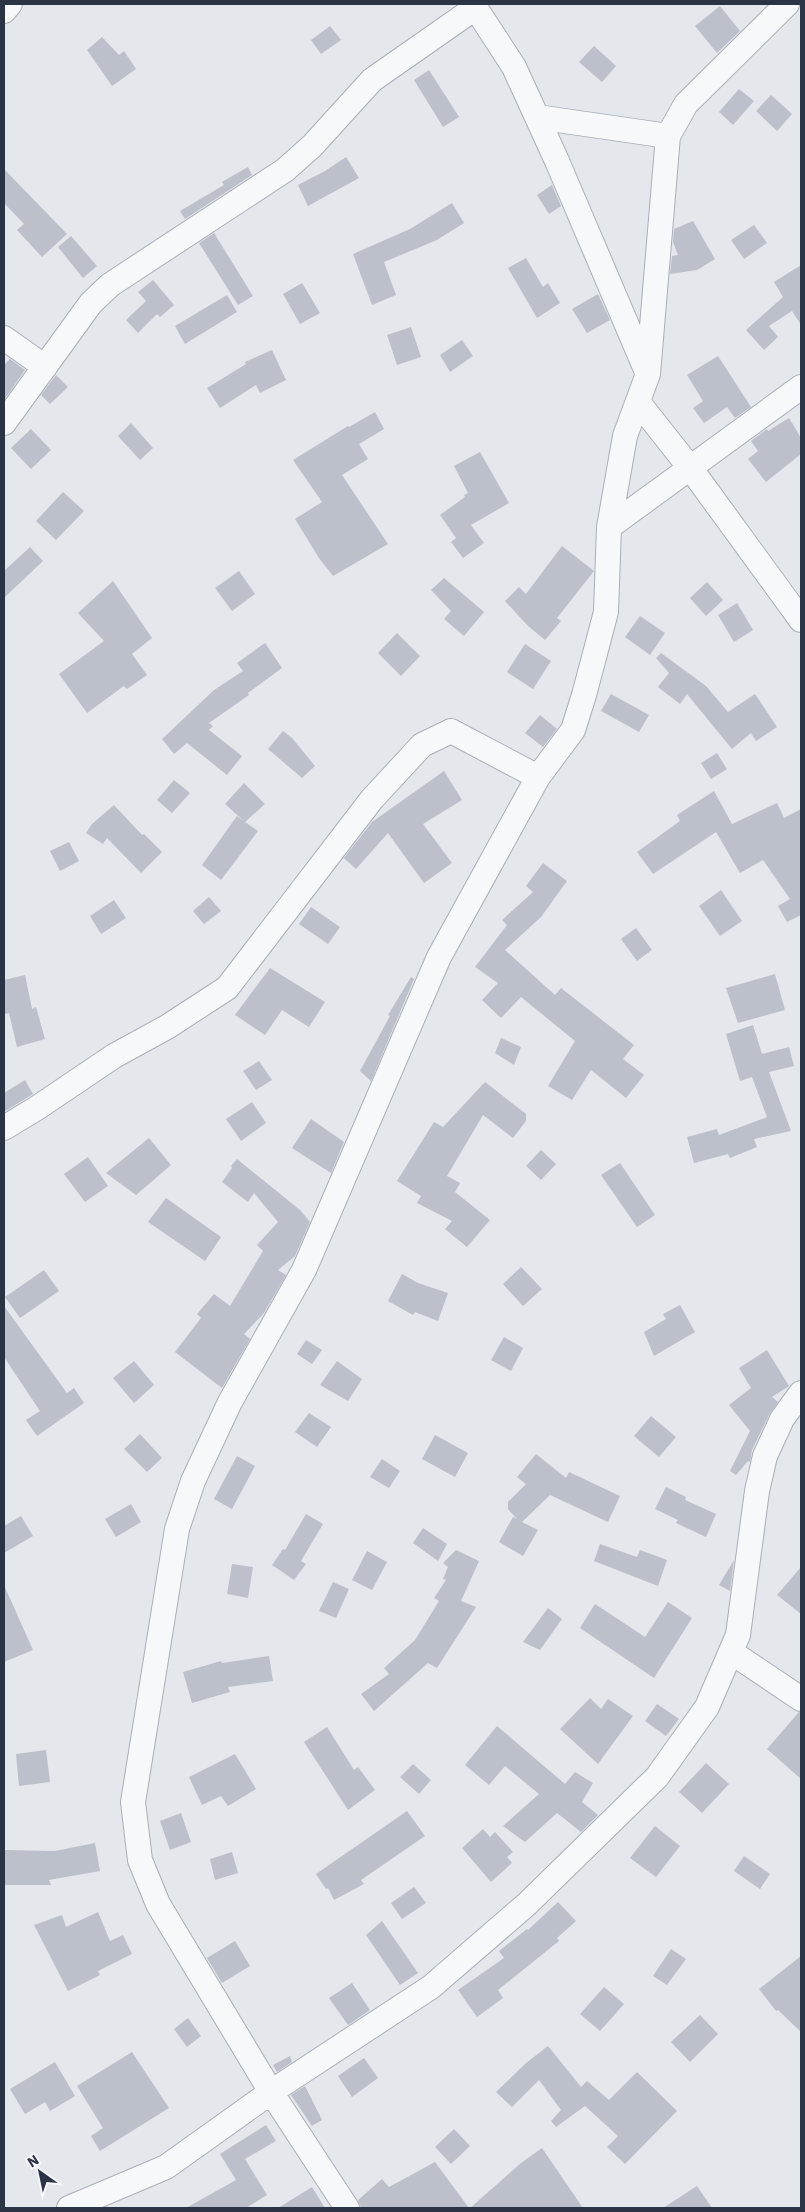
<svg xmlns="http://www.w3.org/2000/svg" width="805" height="2212" font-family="'IBM Plex Sans',sans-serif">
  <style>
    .building { fill: #bbc0ca }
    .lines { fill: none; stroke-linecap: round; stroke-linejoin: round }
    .minor-casing { stroke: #a9aeb7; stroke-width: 26 }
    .minor { stroke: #f7f8fa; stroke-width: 24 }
  </style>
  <rect width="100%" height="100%" fill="#e4e7ec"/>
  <path class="building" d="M 720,6 L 740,31 L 717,53 L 695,26 Z
    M 330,26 L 341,40 L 321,54 L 311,40 Z
    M 102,37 L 119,55 L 124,51 L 136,69 L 112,86 L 87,50 Z
    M 594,46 L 616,66 L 602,82 L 579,62 Z
    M 429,70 L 459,117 L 443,127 L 414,80 Z
    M 739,89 L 754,101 L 733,125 L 719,112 Z
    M 771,95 L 792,114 L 777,131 L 756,111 Z
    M 346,157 L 359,178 L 308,206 L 298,185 L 325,171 Z
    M 248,167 L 252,175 L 185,219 L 180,211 L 224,185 L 222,182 Z
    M 4,169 L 67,234 L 42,257 L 17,230 L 24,224 L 4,203 Z
    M 552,185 L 561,206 L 549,214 L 537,195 Z
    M 452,203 L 464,223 L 437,240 L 384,262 L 396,295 L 372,305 L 353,254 L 410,229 Z
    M 693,221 L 715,259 L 697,270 L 670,274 L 672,256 L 678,255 L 673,242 L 674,229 Z
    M 754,225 L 767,243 L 744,259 L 731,240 Z
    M 214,233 L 253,296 L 238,305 L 199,243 Z
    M 71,236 L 97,266 L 83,278 L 58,247 Z
    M 526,258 L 543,287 L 548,283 L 560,303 L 537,318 L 508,268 Z
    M 801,265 L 801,325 L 792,311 L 769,326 L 778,337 L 764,350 L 746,330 L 783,297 L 774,282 Z
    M 153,280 L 174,305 L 160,317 L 157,314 L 138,333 L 126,320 L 146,301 L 138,292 Z
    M 302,283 L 320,313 L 300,324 L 283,294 Z
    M 598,294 L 610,320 L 587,333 L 572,309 Z
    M 227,295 L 237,312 L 185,344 L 175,326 Z
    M 411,327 L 421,357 L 397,365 L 387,335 Z
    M 462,340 L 473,356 L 450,372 L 440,355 Z
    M 272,350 L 286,380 L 260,393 L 256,385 L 220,408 L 207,388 L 246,364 L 245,362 Z
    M 718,356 L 751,407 L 735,418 L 727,407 L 704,423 L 693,408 L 703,401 L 687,375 Z
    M 10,359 L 25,370 L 4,400 L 4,365 Z
    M 56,375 L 68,387 L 50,404 L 41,395 Z
    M 375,412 L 384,429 L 359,444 L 368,459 L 342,475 L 388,544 L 333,576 L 319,558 L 295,519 L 322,502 L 293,460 L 348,426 L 349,427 Z
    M 789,418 L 801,438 L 801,454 L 766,482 L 748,459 L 758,451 L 751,441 L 767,429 L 768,431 Z
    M 131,423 L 153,448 L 140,460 L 118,436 Z
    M 31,429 L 51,450 L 31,469 L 11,448 Z
    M 480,452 L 509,503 L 471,525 L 484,543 L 463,558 L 451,542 L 456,538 L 440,515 L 465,497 L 464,495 L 468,493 L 454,466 Z
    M 63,492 L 84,511 L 56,540 L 36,521 Z
    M 562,546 L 594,571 L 557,618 L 561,621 L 545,640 L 528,626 L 505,601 L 519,587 L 526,594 Z
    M 30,547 L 43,561 L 4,598 L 4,571 Z
    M 239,571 L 255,594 L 232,611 L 215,588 Z
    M 444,578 L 484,612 L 464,636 L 444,619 L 451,611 L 431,590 Z
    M 113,581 L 152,638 L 132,654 L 147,675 L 127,689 L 124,686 L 87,713 L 59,674 L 104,641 L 78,613 Z
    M 707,582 L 723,600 L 706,616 L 690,598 Z
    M 737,603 L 753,630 L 734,642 L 718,615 Z
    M 640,616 L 665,633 L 650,655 L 625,637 Z
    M 397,633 L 420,656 L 401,676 L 378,653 Z
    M 265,643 L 282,668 L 248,693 L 249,695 L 209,723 L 213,726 L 209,730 L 242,756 L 227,775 L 187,743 L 174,754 L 162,739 L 214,690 L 243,671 L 237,663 Z
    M 525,644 L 551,661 L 533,689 L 507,672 Z
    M 661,653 L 706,686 L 728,712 L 755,694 L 777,727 L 756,741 L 751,733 L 732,749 L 687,694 L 680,704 L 658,687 L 669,673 L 656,658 Z
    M 611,694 L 649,715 L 639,732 L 601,711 Z
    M 540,715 L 557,729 L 543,747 L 525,733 Z
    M 283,731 L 292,738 L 315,766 L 302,778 L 268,749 Z
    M 717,753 L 727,769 L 711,779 L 701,763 Z
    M 444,771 L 462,800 L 423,824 L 452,863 L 424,883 L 388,833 L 356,869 L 344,858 L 372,822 Z
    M 174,780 L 190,793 L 172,813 L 157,800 Z
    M 244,783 L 265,804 L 245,822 L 258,831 L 221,880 L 202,865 L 237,816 L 245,822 L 225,804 Z
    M 714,791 L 732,824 L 777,803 L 784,818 L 801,809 L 801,915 L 787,922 L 778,906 L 790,899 L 763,860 L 740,873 L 716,832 L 653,874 L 637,852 L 680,821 L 677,815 Z
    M 114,805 L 142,835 L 144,834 L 162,852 L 141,873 L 107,838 L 103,844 L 86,833 L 92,824 Z
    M 69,842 L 79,861 L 60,871 L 50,851 Z
    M 543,863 L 567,881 L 541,917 L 505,950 L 555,995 L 561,988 L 634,1045 L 623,1059 L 644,1075 L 626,1098 L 591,1070 L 572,1100 L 548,1086 L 575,1041 L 521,997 L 501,1018 L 482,1000 L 498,983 L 475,967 L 507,925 L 502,920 L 533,892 L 526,886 Z
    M 721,890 L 742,921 L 720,936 L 699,906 Z
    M 209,897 L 221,911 L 204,924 L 193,911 Z
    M 114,900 L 126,918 L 101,934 L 90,916 Z
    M 311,907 L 340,927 L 328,944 L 299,924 Z
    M 636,928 L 652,950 L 637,961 L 621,939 Z
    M 270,968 L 325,1002 L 309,1027 L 282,1010 L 265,1035 L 235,1015 Z
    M 775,974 L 785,1010 L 738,1023 L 726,988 Z
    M 25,975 L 32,1009 L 36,1007 L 45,1039 L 17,1047 L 9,1013 L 4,1014 L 4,980 Z
    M 411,977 L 414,979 L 371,1081 L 360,1071 L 390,1016 L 388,1015 Z
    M 753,1025 L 762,1054 L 789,1047 L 794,1066 L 769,1072 L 791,1131 L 754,1139 L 757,1147 L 730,1158 L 728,1154 L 694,1163 L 687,1137 L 717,1129 L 719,1135 L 767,1117 L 752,1077 L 740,1081 L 726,1034 Z
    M 501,1038 L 521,1047 L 514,1065 L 495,1053 Z
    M 259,1061 L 272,1080 L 256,1090 L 243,1071 Z
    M 25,1080 L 33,1094 L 4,1112 L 4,1093 Z
    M 485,1082 L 526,1114 L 526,1121 L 513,1138 L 483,1115 L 447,1176 L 460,1183 L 455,1192 L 490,1220 L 467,1247 L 445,1229 L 452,1221 L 417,1203 L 421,1196 L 397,1181 L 434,1122 L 443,1127 Z
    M 252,1102 L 266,1123 L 241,1141 L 226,1119 Z
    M 311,1119 L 344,1142 L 331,1173 L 292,1148 Z
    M 149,1138 L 171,1165 L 136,1195 L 106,1173 Z
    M 541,1150 L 556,1164 L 541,1180 L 526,1166 Z
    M 88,1157 L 108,1186 L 85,1202 L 64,1174 Z
    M 237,1159 L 300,1210 L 310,1222 L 295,1256 L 278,1270 L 286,1275 L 264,1313 L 244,1334 L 250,1339 L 222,1388 L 175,1352 L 201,1318 L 197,1314 L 214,1294 L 230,1306 L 263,1251 L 257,1245 L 278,1222 L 254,1193 L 248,1202 L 222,1182 L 232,1168 L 231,1166 Z
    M 620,1163 L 655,1215 L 637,1227 L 601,1175 Z
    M 166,1198 L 221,1237 L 205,1261 L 148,1222 Z
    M 521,1267 L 542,1289 L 523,1306 L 503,1284 Z
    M 44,1270 L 59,1291 L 20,1318 L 5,1297 Z
    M 402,1274 L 418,1283 L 448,1293 L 438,1321 L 415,1312 L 413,1315 L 388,1301 Z
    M 680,1305 L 695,1332 L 654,1356 L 644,1332 L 666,1319 L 663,1314 Z
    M 4,1306 L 67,1393 L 74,1388 L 84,1403 L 37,1436 L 26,1420 L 40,1411 L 4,1357 Z
    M 504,1337 L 523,1348 L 511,1371 L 491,1360 Z
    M 306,1340 L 322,1350 L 312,1364 L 297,1354 Z
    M 767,1350 L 789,1386 L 772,1397 L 778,1402 L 770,1413 L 752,1450 L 750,1462 L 748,1461 L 736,1475 L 730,1471 L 750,1431 L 729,1405 L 751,1388 L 739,1368 Z
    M 134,1361 L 154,1385 L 134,1403 L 113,1378 Z
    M 337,1361 L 362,1379 L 348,1401 L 320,1385 Z
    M 309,1413 L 331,1427 L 317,1447 L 295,1432 Z
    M 651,1416 L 676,1437 L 659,1457 L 634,1436 Z
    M 140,1434 L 162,1458 L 147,1472 L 124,1449 Z
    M 435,1435 L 468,1453 L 455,1477 L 422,1459 Z
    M 536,1454 L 566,1478 L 569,1472 L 620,1496 L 608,1522 L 550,1495 L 522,1522 L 538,1530 L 523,1556 L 499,1542 L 513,1517 L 517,1519 L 508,1509 L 508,1502 L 526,1484 L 517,1477 Z
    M 237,1456 L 255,1466 L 232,1509 L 214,1499 Z
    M 382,1459 L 400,1471 L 389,1488 L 370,1477 Z
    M 666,1487 L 686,1497 L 685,1500 L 716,1514 L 706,1537 L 676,1523 L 678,1520 L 655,1509 Z
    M 131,1504 L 141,1522 L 116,1537 L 105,1519 Z
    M 306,1514 L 323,1524 L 301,1561 L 306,1564 L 294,1580 L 272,1565 L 283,1549 L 285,1550 Z
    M 21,1516 L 33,1536 L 4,1553 L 4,1526 Z
    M 423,1528 L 447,1544 L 438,1561 L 413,1543 Z
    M 600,1544 L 637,1557 L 640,1550 L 667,1560 L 658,1586 L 594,1561 Z
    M 456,1550 L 479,1561 L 461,1601 L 476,1607 L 437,1668 L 428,1663 L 374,1711 L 361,1694 L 389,1674 L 384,1668 L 415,1640 L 439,1601 L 434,1598 L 446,1580 L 443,1579 L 448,1567 L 443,1563 Z
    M 367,1551 L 387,1562 L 372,1590 L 352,1580 Z
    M 734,1560 L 730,1591 L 719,1585 Z
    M 232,1564 L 253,1567 L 248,1598 L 227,1594 Z
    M 801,1567 L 801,1614 L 777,1595 Z
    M 333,1582 L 349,1589 L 336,1618 L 319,1611 Z
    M 4,1585 L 33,1650 L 4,1662 Z
    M 668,1602 L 692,1618 L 654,1678 L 580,1628 L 595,1604 L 645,1637 Z
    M 548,1608 L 562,1619 L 540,1650 L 523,1642 Z
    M 269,1656 L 273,1681 L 228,1687 L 230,1692 L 192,1703 L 183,1672 L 221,1661 L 222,1663 Z
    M 590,1698 L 601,1709 L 608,1699 L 633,1716 L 598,1764 L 560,1729 Z
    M 657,1704 L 679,1719 L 666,1736 L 645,1721 Z
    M 799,1712 L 801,1713 L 801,1779 L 767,1749 Z
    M 497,1726 L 565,1784 L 575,1772 L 593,1783 L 582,1802 L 598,1815 L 581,1832 L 557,1813 L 525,1842 L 503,1826 L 539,1794 L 505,1766 L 489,1785 L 465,1765 Z
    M 327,1727 L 354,1770 L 358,1767 L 375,1790 L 348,1810 L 304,1742 Z
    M 46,1750 L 50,1782 L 19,1786 L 16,1754 Z
    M 235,1754 L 256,1789 L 228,1806 L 221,1796 L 202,1805 L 189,1777 Z
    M 706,1763 L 729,1784 L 702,1813 L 679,1792 Z
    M 413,1764 L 431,1780 L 419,1794 L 400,1777 Z
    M 407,1811 L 425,1836 L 361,1880 L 364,1884 L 334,1900 L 328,1888 L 326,1889 L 316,1874 Z
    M 181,1813 L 191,1842 L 170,1850 L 160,1821 Z
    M 655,1826 L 680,1846 L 656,1877 L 630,1858 Z
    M 483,1829 L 490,1837 L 495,1832 L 513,1852 L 507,1857 L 512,1863 L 491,1882 L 462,1848 Z
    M 95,1843 L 100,1871 L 49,1880 L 51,1885 L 4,1885 L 4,1850 L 55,1851 Z
    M 232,1852 L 238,1873 L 215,1880 L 210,1859 Z
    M 744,1856 L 770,1874 L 760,1889 L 734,1871 Z
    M 414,1887 L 426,1903 L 402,1919 L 391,1903 Z
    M 558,1902 L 576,1921 L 557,1938 L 559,1941 L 498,1990 L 503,1998 L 477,2017 L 458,1990 L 504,1958 L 499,1951 L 527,1929 L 528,1930 Z
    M 98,1912 L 110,1941 L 123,1935 L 132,1954 L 98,1971 L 100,1975 L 68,1991 L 34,1925 L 62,1915 L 66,1927 Z
    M 382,1921 L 418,1973 L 400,1985 L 366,1935 Z
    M 235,1941 L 250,1966 L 222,1983 L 207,1958 Z
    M 671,1949 L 686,1959 L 667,1985 L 653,1976 Z
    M 801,1956 L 801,2032 L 778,2010 L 776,2011 L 759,1989 Z
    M 352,1983 L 370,2010 L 348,2025 L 329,1998 Z
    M 604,1987 L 624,2004 L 600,2031 L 580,2014 Z
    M 700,2015 L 718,2034 L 690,2062 L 671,2042 Z
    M 188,2018 L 201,2036 L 187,2047 L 174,2029 Z
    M 548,2046 L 581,2087 L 587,2081 L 609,2100 L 637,2072 L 677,2111 L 625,2164 L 607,2147 L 618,2136 L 585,2106 L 556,2127 L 551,2121 L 561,2110 L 539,2080 L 512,2107 L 496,2092 L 526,2063 Z
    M 132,2052 L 169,2108 L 100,2151 L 91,2136 L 103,2128 L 77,2086 Z
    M 290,2056 L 292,2062 L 277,2072 L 273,2065 Z
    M 364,2058 L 378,2078 L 352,2097 L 338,2076 Z
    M 55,2062 L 75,2096 L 50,2111 L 45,2102 L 25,2114 L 10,2089 Z
    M 305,2086 L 322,2120 L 312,2126 L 291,2095 Z
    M 266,2125 L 276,2141 L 245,2159 L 267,2195 L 246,2208 L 186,2208 L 236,2180 L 220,2154 Z
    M 454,2129 L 470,2146 L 451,2164 L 435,2147 Z
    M 542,2148 L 583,2208 L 470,2208 L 521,2163 Z
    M 435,2162 L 469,2208 L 361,2208 L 358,2200 L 382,2179 L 389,2187 Z
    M 697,2186 L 712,2208 L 663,2208 Z
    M 312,2187 L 325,2208 L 278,2208 Z"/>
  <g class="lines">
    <defs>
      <path id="minor" d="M 473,4 L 514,67 L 557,161 L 647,372
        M 4,11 L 10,4
        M 537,117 L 668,136
        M 4,338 L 45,367
        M 638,402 L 691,469 L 801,620
        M 4,423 L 91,303 L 110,285 L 285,170 L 312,146 L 372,80 L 475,8
        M 609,527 L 801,387
        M 4,1128 L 37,1108 L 114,1056 L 167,1027 L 227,988 L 372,799 L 422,745 L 451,731 L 538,777
        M 731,1652 L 801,1699
        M 69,2208 L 166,2167 L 271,2092 L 431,1987 L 527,1904 L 657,1777 L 707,1707 L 738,1635 L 757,1491 L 765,1456 L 782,1419 L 801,1393
        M 347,2208 L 271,2092 L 158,1904 L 140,1860 L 133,1802 L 177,1529 L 193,1481 L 230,1402 L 304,1270 L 439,957 L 538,777 L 573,730 L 584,695 L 606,612 L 609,527 L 625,436 L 648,374 L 668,136 L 686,104 L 787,4"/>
    </defs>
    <use href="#minor" class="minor-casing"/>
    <use href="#minor" class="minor"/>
  </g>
  <rect width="805" height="2212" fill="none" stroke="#2b3445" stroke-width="10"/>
  <g transform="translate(40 2172) rotate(327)" stroke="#f4f6f9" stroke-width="4" paint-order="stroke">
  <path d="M0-4L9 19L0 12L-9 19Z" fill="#2b3445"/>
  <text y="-8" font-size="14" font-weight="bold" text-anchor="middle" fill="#2b3445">N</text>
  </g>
</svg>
